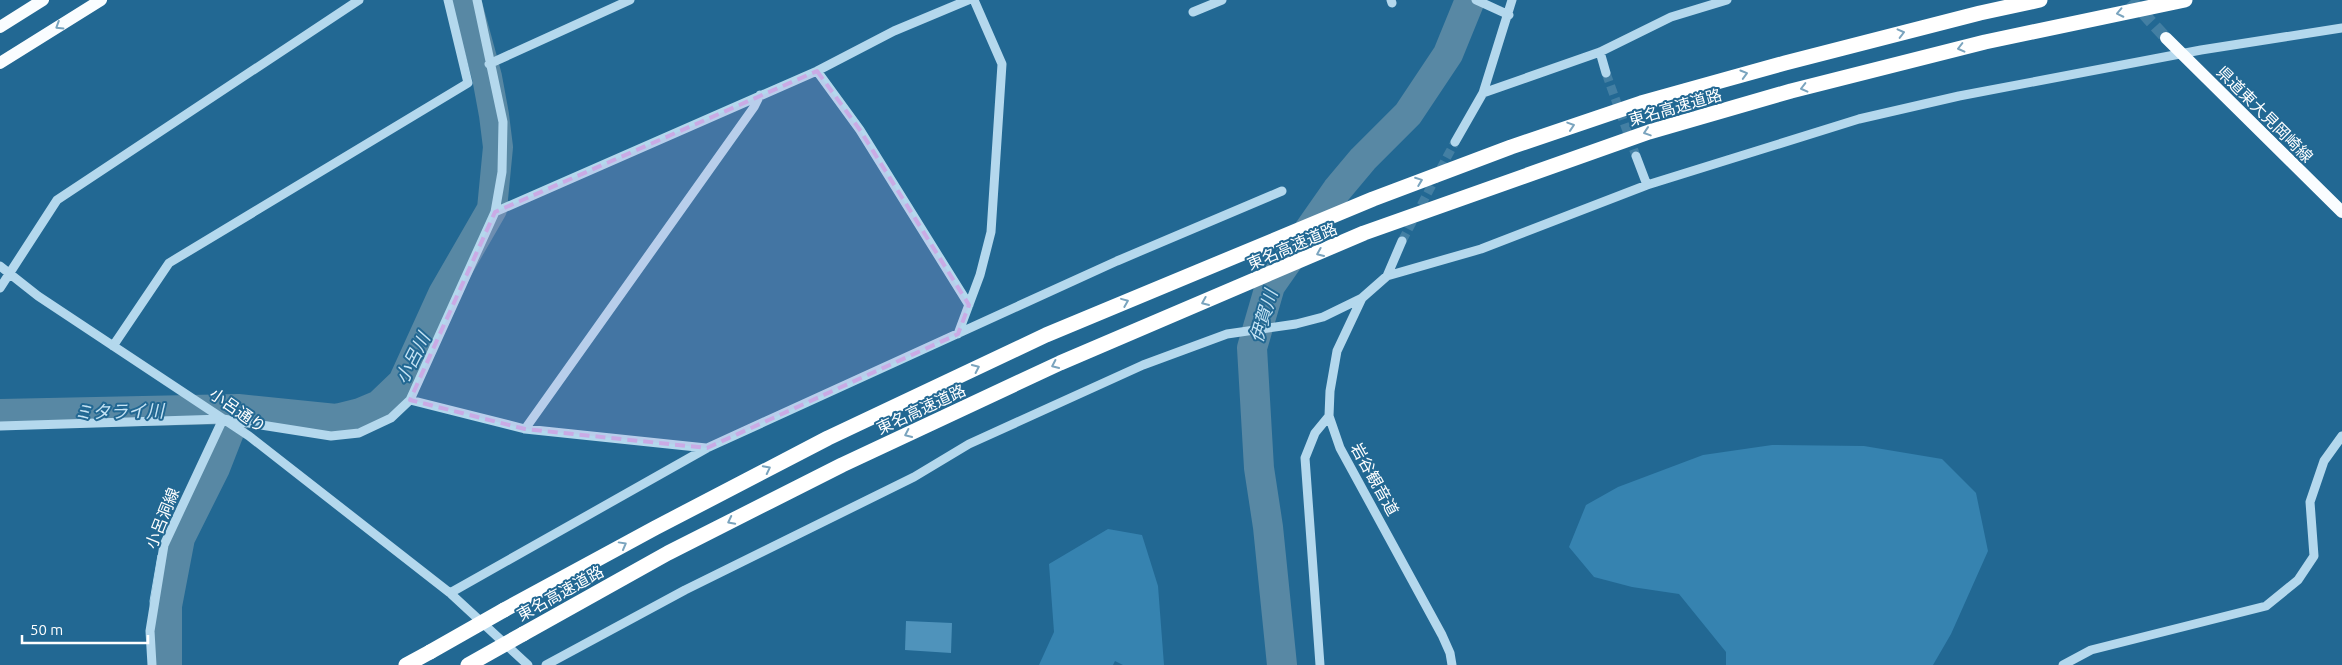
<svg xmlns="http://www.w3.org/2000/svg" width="2342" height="665" font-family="Ubuntu,'Noto Sans JP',sans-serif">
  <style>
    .green { fill: #3683b0 }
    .water { fill: #5888a4; stroke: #a8d5ee }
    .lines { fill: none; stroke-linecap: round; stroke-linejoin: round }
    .river { stroke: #5888a4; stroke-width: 30 }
    .building { fill: #4f93bb }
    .minor-tunnel { stroke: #437fa3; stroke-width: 9; stroke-dasharray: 9 4.5; stroke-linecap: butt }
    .major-tunnel { stroke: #437fa3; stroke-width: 12; stroke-dasharray: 12 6; stroke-linecap: butt }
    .minor { stroke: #b4d8ed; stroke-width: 9 }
    .major { stroke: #fafdff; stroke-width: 12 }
    .highway { stroke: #fff; stroke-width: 15 }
    .highway-bridge { stroke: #fff; stroke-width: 15 }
    .oneway { stroke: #7aa4be }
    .oneway2 { stroke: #78a4be }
    .marked { fill: #caabe5; fill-opacity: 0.2; stroke: #caabe5; stroke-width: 4; stroke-dasharray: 10 6; stroke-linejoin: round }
    .labels { text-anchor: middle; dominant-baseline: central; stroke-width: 4; stroke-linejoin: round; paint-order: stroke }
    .street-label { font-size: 16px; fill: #fff; stroke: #226893 }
    .water-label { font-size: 18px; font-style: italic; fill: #c6e4f5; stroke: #226893 }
  </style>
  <rect width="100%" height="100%" fill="#226893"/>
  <path class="green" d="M 1772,445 L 1864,446 L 1942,459 L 1976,493 L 1988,551 L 1951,634 L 1933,665 L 1726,665 L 1726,652 L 1679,594 L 1632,587 L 1594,577 L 1569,547 L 1586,505 L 1618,487 L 1703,455 Z
    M 1108,529 L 1142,535 L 1158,586 L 1164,665 L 1123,665 L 1115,661 L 1113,665 L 1039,665 L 1054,632 L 1049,564 Z"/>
  <path class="water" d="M 158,555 L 171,559 L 163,621 L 170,665 L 156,665 L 150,601 Z"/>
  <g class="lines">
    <path class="river" d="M 0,414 L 238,409 L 336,419 L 360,413 L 379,405 L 403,382 L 443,294 L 492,209 L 498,147 L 494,115 L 487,77 L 466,0
      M 167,665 L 167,606 L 180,538 L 215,468 L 238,409
      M 1282,665 L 1268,527 L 1259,468 L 1252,348 L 1270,286 L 1337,190 L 1363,159 L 1408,114 L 1448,54 L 1470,0"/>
  </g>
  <path class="building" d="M 906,621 L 952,623 L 951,653 L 905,650 Z"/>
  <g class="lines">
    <path class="minor-tunnel" d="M 1606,73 L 1636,156
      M 1402,241 L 1455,142"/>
    <path class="major-tunnel" d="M 2131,0 L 2166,38"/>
    <path class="minor" d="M 1391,0 L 1392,3
      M 1476,0 L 1509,15
      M 1193,12 L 1222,0
      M 1600,52 L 1606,73
      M 489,64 L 630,0
      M 817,71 L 860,130 L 969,305
      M 1483,93 L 1600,52 L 1671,17 L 1727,0
      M 1455,142 L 1483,93 L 1512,0
      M 1636,156 L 1647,185
      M 495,212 L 817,71 L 894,31 L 968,0
      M 0,266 L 38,296 L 249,436 L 450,593 L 528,665
      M 1387,276 L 1402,241
      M 0,288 L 57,200 L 359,0
      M 1362,298 L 1337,351 L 1330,391 L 1329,416 L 1340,448 L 1442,635 L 1450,653 L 1452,665
      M 958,334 L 980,275 L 991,232 L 1002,64 L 974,0
      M 113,346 L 169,263 L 468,83 L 448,0
      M 410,400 L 525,429 L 706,448
      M 0,426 L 223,419 L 331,436 L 359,433 L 391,418 L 410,400 L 495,212 L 502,172 L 503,122 L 477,0
      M 525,429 L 754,107 L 760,95
      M 450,593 L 707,448 L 1117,261 L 1282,191
      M 152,665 L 150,631 L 164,545 L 223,419
      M 546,665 L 685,590 L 914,477 L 969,444 L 1143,365 L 1227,334 L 1296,324 L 1323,317 L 1362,298 L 1387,276 L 1481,249 L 1647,185 L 1859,119 L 1959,96 L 2201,50 L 2342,28
      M 1320,665 L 1305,458 L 1315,433 L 1329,416
      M 2063,665 L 2091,650 L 2266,606 L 2298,580 L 2314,556 L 2310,502 L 2324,461 L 2342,436"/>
    <path class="major" d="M 0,27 L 43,0
      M 2166,38 L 2342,212
      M 0,63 L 101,0"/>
    <path class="highway" d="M 504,610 L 655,528 L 828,438 L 1046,335 L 1373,199 L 1511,147 L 1641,103 L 1785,63 L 1980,13 L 2040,0
      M 523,634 L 668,553 L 842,465 L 1060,363 L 1364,233 L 1649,132 L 1791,91 L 1985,42 L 2185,0
      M 406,665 L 430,652"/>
    <path class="highway-bridge" d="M 430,652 L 504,610
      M 468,665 L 523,634"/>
  </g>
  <defs><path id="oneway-chevron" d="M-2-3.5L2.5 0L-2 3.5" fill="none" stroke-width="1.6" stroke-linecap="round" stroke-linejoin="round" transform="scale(1.25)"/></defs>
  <g class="oneway">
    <use href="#oneway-chevron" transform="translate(2120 13) rotate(168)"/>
    <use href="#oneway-chevron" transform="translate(1901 33) rotate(-14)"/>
    <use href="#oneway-chevron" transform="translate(1961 48) rotate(166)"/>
    <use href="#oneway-chevron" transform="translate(1744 74) rotate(-16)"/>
    <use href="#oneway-chevron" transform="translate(1804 88) rotate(166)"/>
    <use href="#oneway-chevron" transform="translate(1571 126) rotate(-18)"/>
    <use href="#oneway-chevron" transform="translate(1647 132) rotate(162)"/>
    <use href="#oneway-chevron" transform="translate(1419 181) rotate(-21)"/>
    <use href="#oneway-chevron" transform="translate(1320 253) rotate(157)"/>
    <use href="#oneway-chevron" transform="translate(1125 302) rotate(-22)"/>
    <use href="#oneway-chevron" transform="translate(1205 302) rotate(157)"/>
    <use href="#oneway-chevron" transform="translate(1055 365) rotate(155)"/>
    <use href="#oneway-chevron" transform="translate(976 368) rotate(-25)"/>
    <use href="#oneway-chevron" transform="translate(908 434) rotate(155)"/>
    <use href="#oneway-chevron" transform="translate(767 469) rotate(-27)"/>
    <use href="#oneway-chevron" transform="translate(731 521) rotate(153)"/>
    <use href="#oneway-chevron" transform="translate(623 545) rotate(-29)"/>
  </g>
  <use class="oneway2" href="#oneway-chevron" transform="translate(59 26) rotate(148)"/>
  <path class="marked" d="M 817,71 L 860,130 L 969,305 L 958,334 L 707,448 L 525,429 L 410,400 L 495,212 Z"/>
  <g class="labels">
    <g class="street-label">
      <text transform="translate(1675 107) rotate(-16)">東名高速道路</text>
      <text transform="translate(2265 114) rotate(45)">県道東大見岡崎線</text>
      <text transform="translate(1292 246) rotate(-23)">東名高速道路</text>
      <text transform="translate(921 409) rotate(-25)">東名高速道路</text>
      <text transform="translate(238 410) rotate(35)">小呂通り</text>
      <text transform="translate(1375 479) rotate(61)">岩谷観音道</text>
      <text transform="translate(162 518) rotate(-68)">小呂洞線</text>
      <text transform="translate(560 593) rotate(-29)">東名高速道路</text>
    </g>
    <g class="water-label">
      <text transform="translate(1263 316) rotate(-73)">伊賀川</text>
      <text transform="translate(412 358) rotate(-63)">小呂川</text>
      <text transform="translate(119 411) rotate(-1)">ミタライ川</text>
    </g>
  </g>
  <path d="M22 635v8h126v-8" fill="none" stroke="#ffffff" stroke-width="2.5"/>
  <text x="30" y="635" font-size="15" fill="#ffffff" stroke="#226893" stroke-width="4" paint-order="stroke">50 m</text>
</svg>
